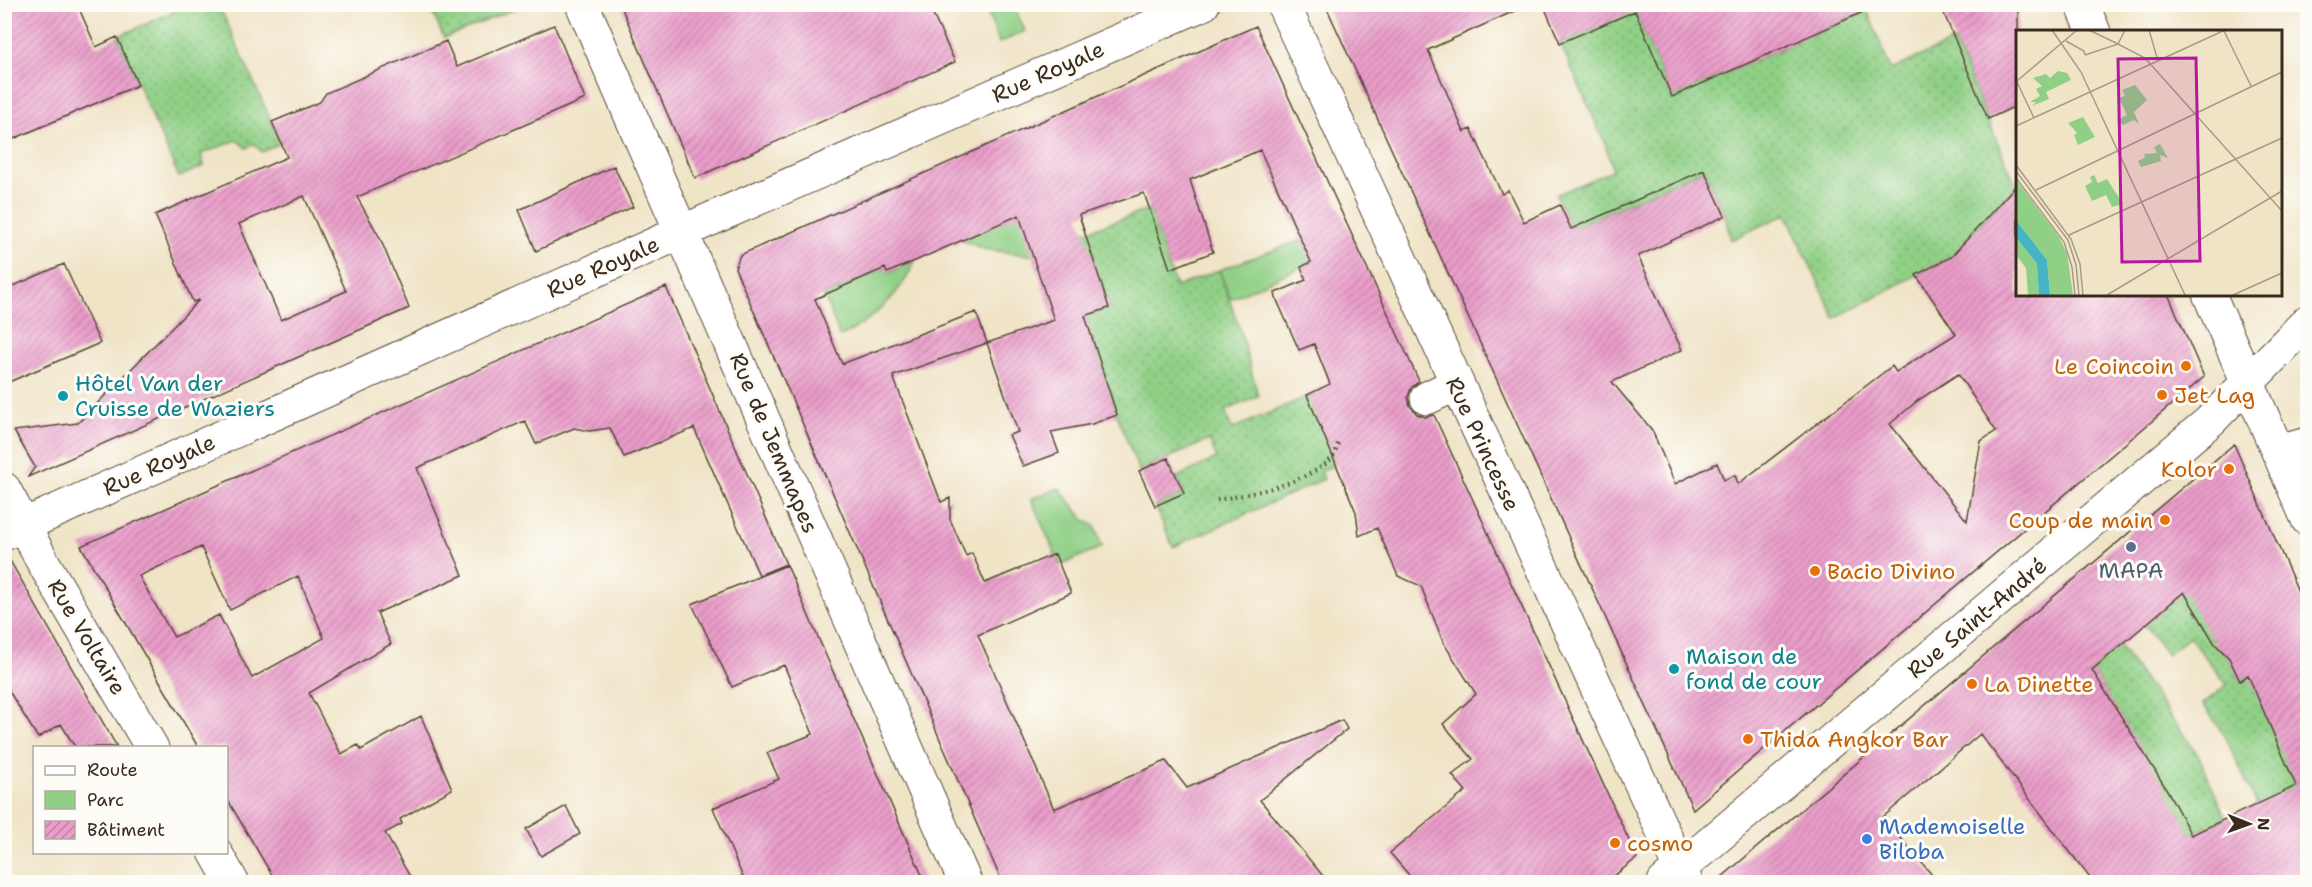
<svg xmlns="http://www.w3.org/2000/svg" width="2312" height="887" font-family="'Shantell Sans',sans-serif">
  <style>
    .green { fill: #90d086; stroke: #667d52; stroke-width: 1.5 }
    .garden { fill: url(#garden-dots); stroke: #667d52; stroke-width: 1.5 }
    .building { fill: url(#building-hatch); fill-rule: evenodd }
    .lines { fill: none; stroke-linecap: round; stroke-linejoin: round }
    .minor-casing { stroke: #564637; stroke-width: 35 }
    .path { stroke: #564637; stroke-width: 4; stroke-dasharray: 1.5 4.5; stroke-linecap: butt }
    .minor { stroke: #fff; stroke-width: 33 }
    .food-dot { fill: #e8710a; stroke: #fdfcf7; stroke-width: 2 }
    .culture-dot { fill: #0f9aa8; stroke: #fdfcf7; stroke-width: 2 }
    .service-dot { fill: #5c6f8a; stroke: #fdfcf7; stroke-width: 2 }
    .shop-dot { fill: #3f7fe0; stroke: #fdfcf7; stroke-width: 2 }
    .labels { text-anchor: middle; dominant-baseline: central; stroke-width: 6; stroke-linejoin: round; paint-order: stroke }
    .street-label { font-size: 22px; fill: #3b2a1e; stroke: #fdfcf7 }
    .food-label { font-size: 22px; fill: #c56008; stroke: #fdfcf7; text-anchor: start }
    .culture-label { font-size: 22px; fill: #0d838f; stroke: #fdfcf7; text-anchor: start }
    .service-label { font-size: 22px; fill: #4e5e75; stroke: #fdfcf7 }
    .shop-label { font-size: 22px; fill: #366cbe; stroke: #fdfcf7; text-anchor: start }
    .inset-road { fill: none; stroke: #a89a83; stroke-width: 1.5 }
    .view { fill: #b5179e; fill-opacity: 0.15; stroke: #b5179e; stroke-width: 3 }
    .inset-edge { fill: none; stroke: #3b2a1e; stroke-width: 3 }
  </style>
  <defs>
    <pattern id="garden-dots" width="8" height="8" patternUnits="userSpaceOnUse" patternTransform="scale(1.5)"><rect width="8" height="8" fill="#90d086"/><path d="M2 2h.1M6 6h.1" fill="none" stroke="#77a96d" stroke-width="1.8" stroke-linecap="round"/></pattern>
    <pattern id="building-hatch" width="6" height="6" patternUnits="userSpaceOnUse" patternTransform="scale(1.5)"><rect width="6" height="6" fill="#ea9dca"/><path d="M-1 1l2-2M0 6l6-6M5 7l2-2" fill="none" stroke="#bf80a3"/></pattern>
  </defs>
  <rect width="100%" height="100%" fill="#fdfcf7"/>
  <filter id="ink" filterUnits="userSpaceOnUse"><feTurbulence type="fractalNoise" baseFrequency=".0167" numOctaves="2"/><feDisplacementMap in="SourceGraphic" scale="12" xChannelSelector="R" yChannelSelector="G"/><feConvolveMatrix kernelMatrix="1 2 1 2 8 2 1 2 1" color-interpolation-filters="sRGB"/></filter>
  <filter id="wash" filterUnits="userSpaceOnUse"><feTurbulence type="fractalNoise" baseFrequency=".008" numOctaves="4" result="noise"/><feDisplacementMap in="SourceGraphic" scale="24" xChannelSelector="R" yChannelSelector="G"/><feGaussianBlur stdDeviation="1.35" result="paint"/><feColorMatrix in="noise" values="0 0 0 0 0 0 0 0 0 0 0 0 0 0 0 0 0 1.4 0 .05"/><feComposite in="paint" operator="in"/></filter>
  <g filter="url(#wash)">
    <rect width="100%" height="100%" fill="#f0e4c7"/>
    <path class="green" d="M 985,5 L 1014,5 L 1025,31 L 999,43 Z
      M 1048,197 L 1033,256 L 983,249 L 962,240 Z
      M 1307,238 L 1316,260 L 1230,299 L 1219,270 Z
      M 915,261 C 902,294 871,321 840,337 L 824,296 L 885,268 L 888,273 Z
      M 1059,488 L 1083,518 L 1095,527 L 1102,547 L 1060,565 L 1031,499 Z"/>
    <path class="garden" d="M 188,5 L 219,5 L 281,143 L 262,152 L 254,144 L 246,148 L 237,140 L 201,154 L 204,166 L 179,177 L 117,37 Z
      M 429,5 L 524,5 L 444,38 Z
      M 1632,5 L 1672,97 L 1864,12 L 1866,7 L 1891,70 L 1954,41 L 2016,185 L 1951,257 L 1835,318 L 1786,214 L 1731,240 L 1725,216 L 1704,169 L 1571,229 L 1556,195 L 1613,170 L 1605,143 L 1560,43 L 1595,28 Z
      M 1150,209 L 1176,287 L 1219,270 L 1241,333 L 1258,396 L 1225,411 L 1232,429 L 1308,396 L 1336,461 L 1330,467 L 1321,471 L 1324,479 L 1173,547 L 1155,506 L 1184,493 L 1177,477 L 1217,458 L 1209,440 L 1139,471 L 1117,415 L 1085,316 L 1109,308 L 1091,254 L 1078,234 Z
      M 2182,586 L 2217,646 L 2229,658 L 2240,680 L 2249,675 L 2301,797 L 2262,816 L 2225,736 L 2203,704 L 2227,685 L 2189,636 L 2167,655 L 2145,625 Z
      M 2116,641 L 2199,756 L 2226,819 L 2191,835 L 2092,670 Z"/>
    <g id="blocks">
      <path class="building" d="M 4,4 L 77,4 L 96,47 L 117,37 L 138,85 L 4,143 Z
        M 620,4 L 928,4 L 955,62 L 695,178 Z
        M 1325,4 L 1530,4 L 1428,50 L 1464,132 L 1471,129 L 1502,194 L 1508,190 L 1524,222 L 1560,205 L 1571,229 L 1704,170 L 1725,216 L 1638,256 L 1682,350 L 1612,382 L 1652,430 L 1675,484 L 1717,463 L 1724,480 L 1735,475 L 1738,484 L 1892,366 L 1896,372 L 1956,334 L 1916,275 L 1951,257 L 2018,183 L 2018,294 L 2168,294 L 2204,377 L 1693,809 ZM 1958,374 L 1996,431 L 1981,441 L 1967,521 L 1890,424 L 1917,401 Z
        M 1543,4 L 1881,4 L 1672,97 L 1635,11 L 1560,43 Z
        M 1940,4 L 2018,4 L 2018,105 L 1988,119 Z
        M 554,25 L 585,99 L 357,197 L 380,238 L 409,308 L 28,477 L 35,467 L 14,431 L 78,423 L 199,300 L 193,302 L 155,215 L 287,157 L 272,122 L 320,102 L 326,93 L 446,41 L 457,67 ZM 304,196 L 346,291 L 281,320 L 239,224 Z
        M 1256,26 L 1419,381 L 1411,388 L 1408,397 L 1410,406 L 1417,414 L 1425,417 L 1434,415 L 1637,858 L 1606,882 L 1415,882 L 1390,853 L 1466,791 L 1452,775 L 1473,759 L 1443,724 L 1476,694 L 1443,642 L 1421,586 L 1398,576 L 1377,528 L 1359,536 L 1356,512 L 1307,395 L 1330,384 L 1314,344 L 1299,350 L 1276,298 L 1275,293 L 1306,280 L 1301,267 L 1311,262 L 1260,150 L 1190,180 L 1213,252 L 1170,269 L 1144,193 L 1079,215 L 1109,308 L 1085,316 L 1117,415 L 1092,424 L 1051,432 L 1059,453 L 1023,466 L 1009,435 L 1018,432 L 987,343 L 893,376 L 941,502 L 950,498 L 950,519 L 966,556 L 972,553 L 985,583 L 1055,554 L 1071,593 L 978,635 L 1054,809 L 1166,761 L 1187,788 L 1342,720 L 1347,729 L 1260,800 L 1328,882 L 1002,882 L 735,268 L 740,255 ZM 1019,215 L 1054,320 L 987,343 L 976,312 L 842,364 L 815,299 L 885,268 L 887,273 L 915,261 Z
        M 614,166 L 633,207 L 536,251 L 519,210 Z
        M 64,264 L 100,343 L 4,384 L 4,290 Z
        M 666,287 L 786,564 L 759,575 L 694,428 L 624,457 L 610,428 L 589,431 L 574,428 L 536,444 L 525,421 L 417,468 L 463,575 L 377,613 L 391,644 L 309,693 L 341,754 L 358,745 L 361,750 L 421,716 L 452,789 L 400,819 L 402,824 L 385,833 L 413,882 L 276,882 L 226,797 L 226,747 L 198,747 L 81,546 ZM 201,547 L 230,610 L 298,576 L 324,638 L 252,678 L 219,615 L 174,637 L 139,576 Z
        M 2234,444 L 2307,612 L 2307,882 L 2093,882 L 1980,734 L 1883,817 L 1938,882 L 1716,882 ZM 2184,592 L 2215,644 L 2229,658 L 2240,681 L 2248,675 L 2296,786 L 2191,835 L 2167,790 L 2092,670 Z
        M 1168,458 L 1184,493 L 1155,506 L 1139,471 Z
        M 4,552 L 5,552 L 117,747 L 75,747 L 61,724 L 38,738 L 4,683 Z
        M 787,565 L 810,619 L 925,882 L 745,882 L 713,808 L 779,779 L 767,753 L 813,734 L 784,665 L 732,687 L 692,604 Z
        M 566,806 L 580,834 L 541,856 L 526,829 Z"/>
    </g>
  </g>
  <g filter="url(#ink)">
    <use href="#blocks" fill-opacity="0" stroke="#564637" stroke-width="1.5"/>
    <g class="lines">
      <defs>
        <path id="minor" d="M 582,4 L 965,882
          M 1283,4 L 1686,882
          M 2082,4 L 2094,32
          M 2209,294 L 2308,520
          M 1427,398 L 1456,384
          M 2278,452 L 2308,444
          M 4,489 L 43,562 L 152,748
          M 4,534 L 720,215 L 1203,4
          M 215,852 L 232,882
          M 1664,882 L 2210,421 L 2308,321"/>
      </defs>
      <use href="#minor" class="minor-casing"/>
      <path class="path" d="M 1217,500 C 1250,494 1308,483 1332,458 C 1336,453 1337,446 1339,440"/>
      <use href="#minor" class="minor"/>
    </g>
  </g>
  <g class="food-dot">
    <circle cx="2186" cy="366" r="6"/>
    <circle cx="2162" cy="395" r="6"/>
    <circle cx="2229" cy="469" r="6"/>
    <circle cx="2165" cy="520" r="6"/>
    <circle cx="1815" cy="571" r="6"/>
    <circle cx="1972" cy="684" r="6"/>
    <circle cx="1748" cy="739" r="6"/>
    <circle cx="1615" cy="843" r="6"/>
  </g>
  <g class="culture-dot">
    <circle cx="63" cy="396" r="6"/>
    <circle cx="1674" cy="669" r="6"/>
  </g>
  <circle class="service-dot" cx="2131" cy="547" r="6"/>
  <circle class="shop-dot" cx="1867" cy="839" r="6"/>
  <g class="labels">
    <g class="street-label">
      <text transform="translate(1048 72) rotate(-24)">Rue Royale</text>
      <text transform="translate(603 267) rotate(-24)">Rue Royale</text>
      <text transform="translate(774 443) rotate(67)">Rue de Jemmapes</text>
      <text transform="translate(1483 444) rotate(65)">Rue Princesse</text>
      <text transform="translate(159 465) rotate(-24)">Rue Royale</text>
      <text transform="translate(1977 618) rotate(-40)">Rue Saint-André</text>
      <text transform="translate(87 637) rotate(59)">Rue Voltaire</text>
    </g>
    <g class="food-label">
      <text x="2174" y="366" text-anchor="end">Le Coincoin</text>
      <text x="2174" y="395">Jet Lag</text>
      <text x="2217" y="469" text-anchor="end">Kolor</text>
      <text x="2153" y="520" text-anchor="end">Coup de main</text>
      <text x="1827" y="571">Bacio Divino</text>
      <text x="1984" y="684">La Dinette</text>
      <text x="1760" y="739">Thida Angkor Bar</text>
      <text x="1627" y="843">cosmo</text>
    </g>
    <g class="culture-label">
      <text x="75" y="383">Hôtel Van der<tspan x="75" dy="25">Cruisse de Waziers</tspan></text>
      <text x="1686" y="656">Maison de<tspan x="1686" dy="25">fond de cour</tspan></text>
    </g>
    <g class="service-label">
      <text x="2131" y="570">MAPA</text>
    </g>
    <g class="shop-label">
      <text x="1879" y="826">Mademoiselle<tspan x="1879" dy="25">Biloba</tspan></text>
    </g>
  </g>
  <g transform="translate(2016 30)">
    <rect width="266" height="266" fill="#f0e4c7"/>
    <path d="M 0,150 L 43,207 L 51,223 L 57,265 L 34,265 L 31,230 L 0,190 ZM 0,207 L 21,234 L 23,265 L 12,265 L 10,238 L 0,225 Z" fill="#90d086"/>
    <path d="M 42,41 L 51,43 L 55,50 L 30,62 L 33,69 L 16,76 L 20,72 L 14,72 L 24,66 L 20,59 L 26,56 L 17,48 L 30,44 L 34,48 ZM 119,55 L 131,70 L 118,82 L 123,94 L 118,90 L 107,95 L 101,90 L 111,85 L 103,68 L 109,66 L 106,60 ZM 67,87 L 79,107 L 62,115 L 58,105 L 61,103 L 52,93 ZM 144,114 L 152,128 L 144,125 L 145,131 L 125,137 L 122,131 L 129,128 L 128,124 L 141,123 L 138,117 ZM 78,145 L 82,153 L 91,149 L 107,174 L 96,177 L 90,165 L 76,171 L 69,156 L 76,152 L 74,147 Z" fill="#90d086"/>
    <path d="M 0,190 L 31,230 L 34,265 L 23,265 L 21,234 L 0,207 Z" fill="#47b4c3"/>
    <path class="inset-road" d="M 36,0 L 65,42 L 169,265M 73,0 L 102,14 L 109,0M 133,0 L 142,31M 208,1 L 235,56M 50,11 L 68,21 L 69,25M 69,25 L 102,14 L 129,28 L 266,181M 0,50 L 18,88M 1,51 L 61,0M 0,96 L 209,0M 0,135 L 55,209 L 64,234 L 67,265M 0,141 L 52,210 L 60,235 L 63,265M 0,148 L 48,212 L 56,237 L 59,265M 20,160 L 266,42M 53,205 L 266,108M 91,265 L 266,161M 217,265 L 266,243"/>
    <path class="view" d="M 180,28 L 184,231 L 106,232 L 102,29 Z"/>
    <rect width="266" height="266" class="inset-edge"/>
  </g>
  <rect width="2312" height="887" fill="none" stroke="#fdfcf7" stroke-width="24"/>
  <rect x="33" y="746" width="195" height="108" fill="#fdfcf7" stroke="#afa8a0" stroke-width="1.5"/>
  <rect x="45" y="766" width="30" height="9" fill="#ffffff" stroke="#afa8a0" stroke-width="1.5"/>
  <text x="87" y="776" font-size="18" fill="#3b2a1e">Route</text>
  <rect x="45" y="791" width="30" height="18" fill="#90d086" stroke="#afa8a0" stroke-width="1.5"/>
  <text x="87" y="806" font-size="18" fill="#3b2a1e">Parc</text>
  <rect x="45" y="821" width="30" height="18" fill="url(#building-hatch)" stroke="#afa8a0" stroke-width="1.5"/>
  <text x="87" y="836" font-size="18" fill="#3b2a1e">Bâtiment</text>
  <g transform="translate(2249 824) rotate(91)" stroke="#fdfcf7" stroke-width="4.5" paint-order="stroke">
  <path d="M0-4.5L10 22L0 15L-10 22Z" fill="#3b2a1e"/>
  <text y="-9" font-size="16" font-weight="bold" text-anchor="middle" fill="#3b2a1e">N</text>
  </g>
</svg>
